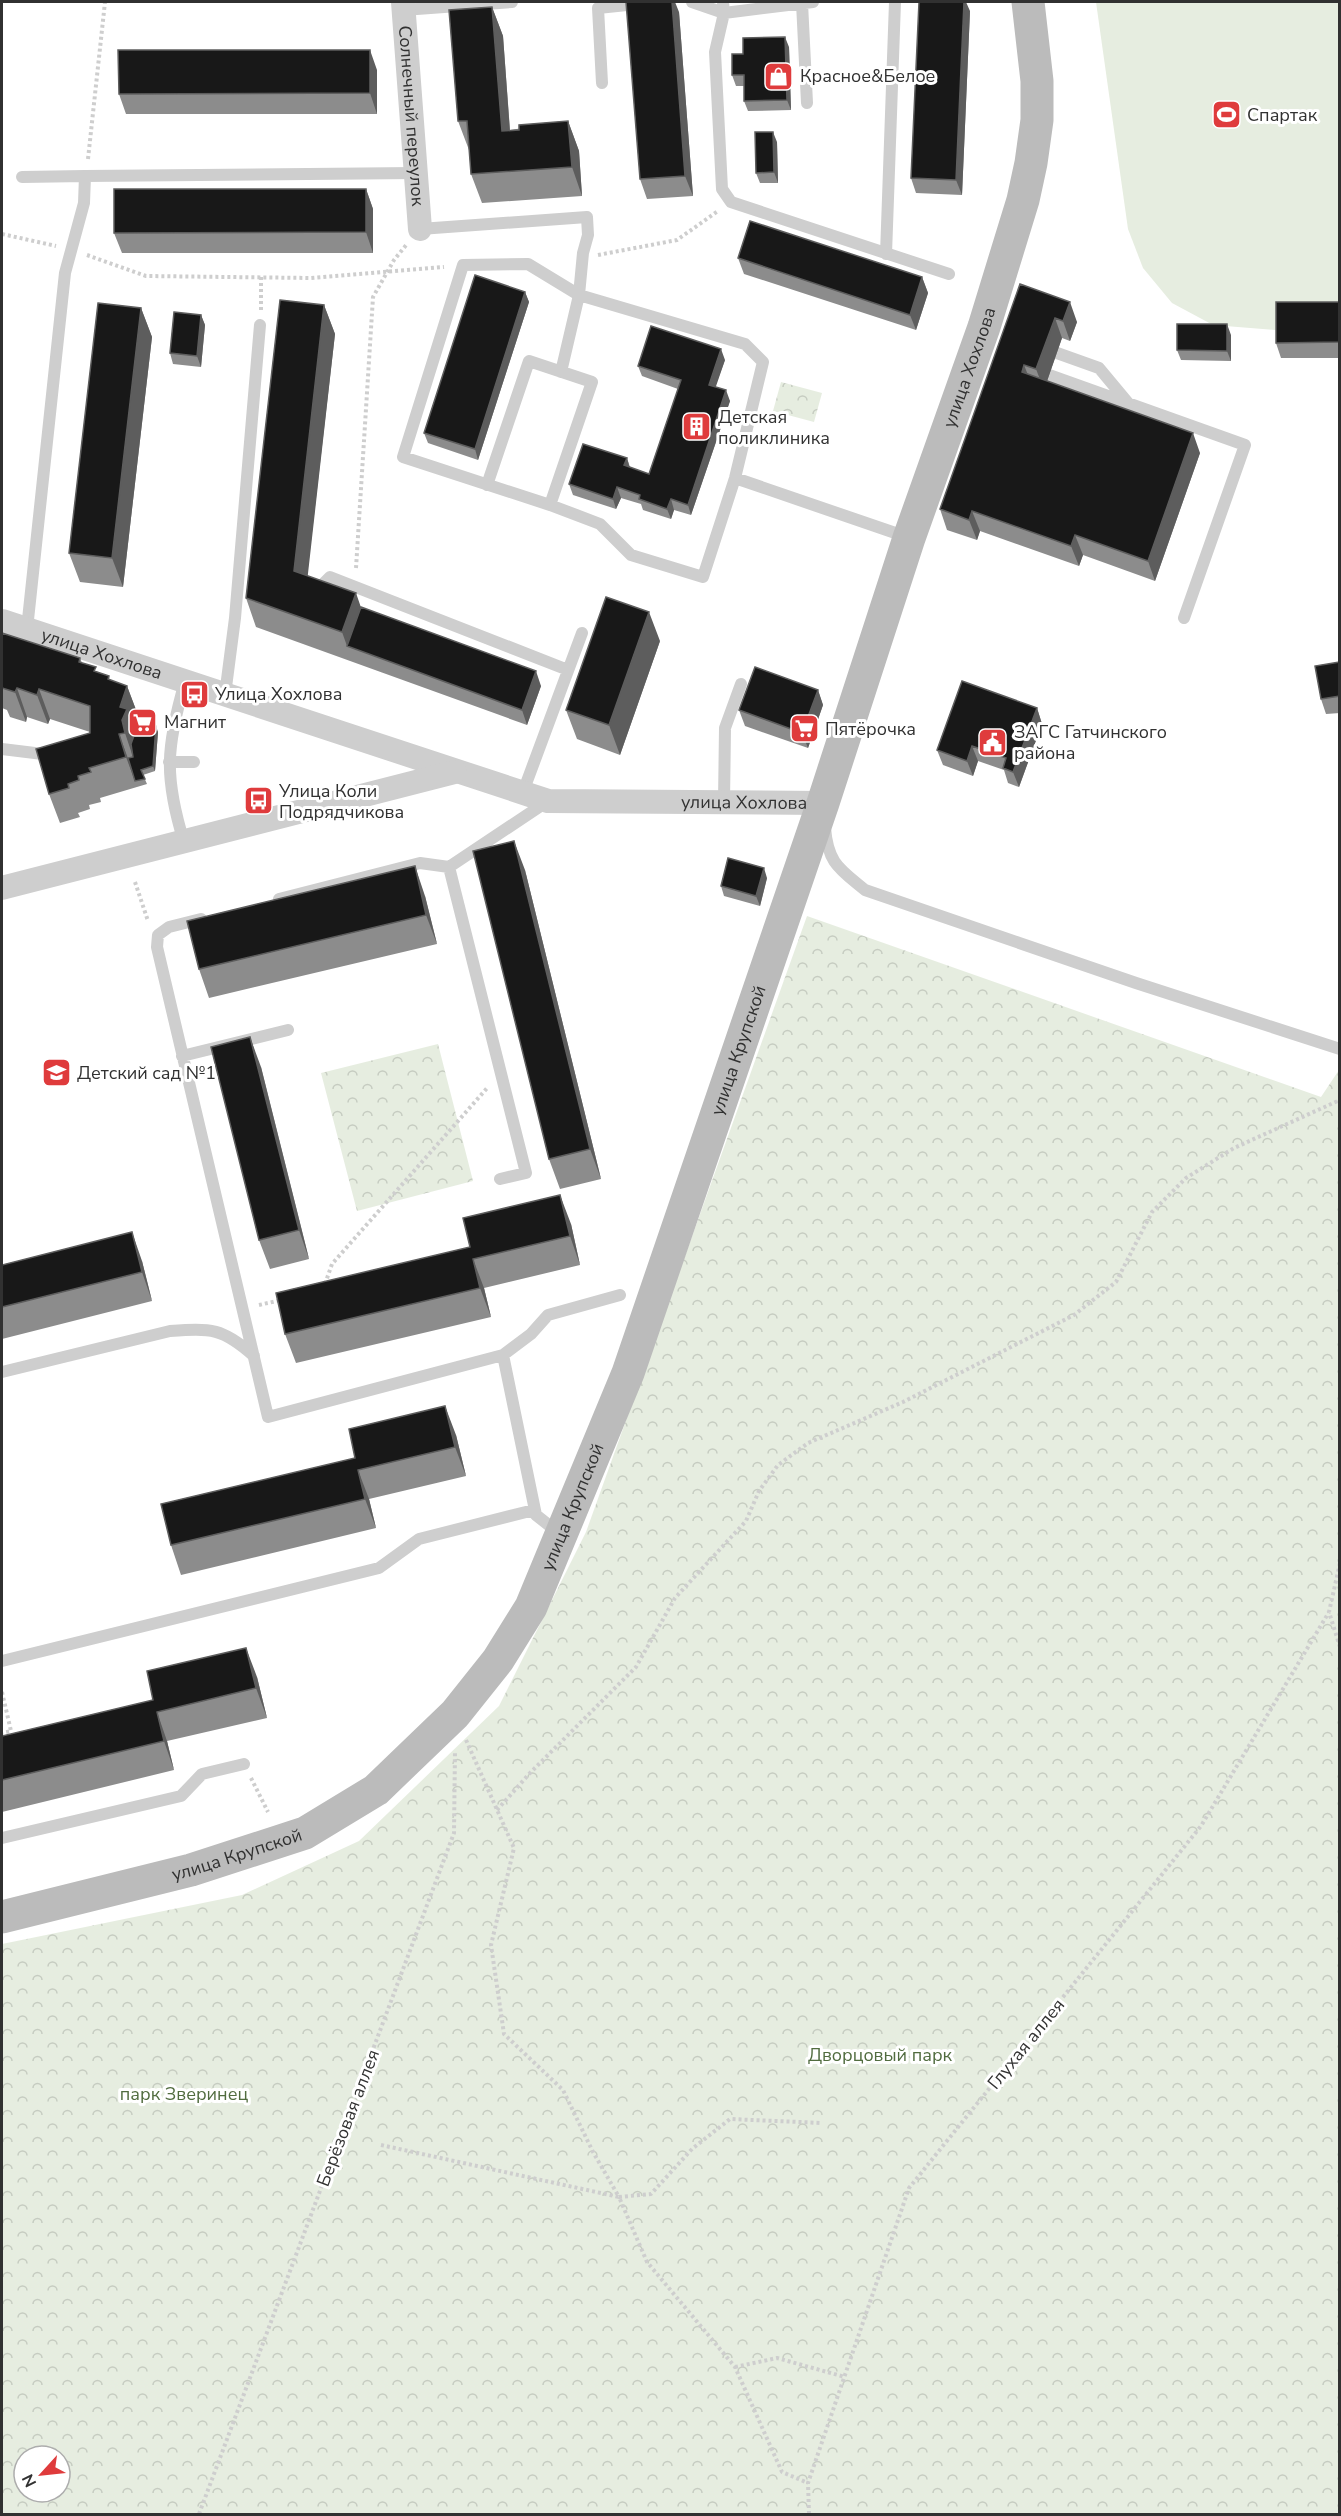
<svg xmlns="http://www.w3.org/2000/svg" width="1341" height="2516" font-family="'Nunito Sans',sans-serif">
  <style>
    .park { fill: url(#park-crowns); fill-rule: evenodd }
    .pitch { fill: #e6ede0 }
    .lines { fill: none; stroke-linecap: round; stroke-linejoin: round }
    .path { stroke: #cecece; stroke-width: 4; stroke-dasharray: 3 3; stroke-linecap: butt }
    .lane { stroke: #cecece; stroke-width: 12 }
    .street { stroke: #cecece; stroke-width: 24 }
    .secondary { stroke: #bbb; stroke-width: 33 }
    .wall { fill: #8c8c8c }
    .shaded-wall { fill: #5d5d5d }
    .building { fill: #181818; stroke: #5d5d5d; stroke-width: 1.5 }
    .labels { text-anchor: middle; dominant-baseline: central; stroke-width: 6; stroke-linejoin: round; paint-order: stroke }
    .poi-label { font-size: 18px; fill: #313131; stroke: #fff; text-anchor: start }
    .street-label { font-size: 18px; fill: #313131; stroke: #fff }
    .park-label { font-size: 18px; fill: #516c3f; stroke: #fff }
  </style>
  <defs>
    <pattern id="park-crowns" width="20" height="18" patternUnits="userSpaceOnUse" patternTransform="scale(1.5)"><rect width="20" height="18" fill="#e6ede0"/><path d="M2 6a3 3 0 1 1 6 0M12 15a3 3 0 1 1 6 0" fill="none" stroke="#c6ccc1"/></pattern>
  </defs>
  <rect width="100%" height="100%" fill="#fff"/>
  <path class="park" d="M 781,382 L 822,393 L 814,422 L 773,411 Z
    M 807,916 L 1321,1097 L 1339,1070 L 1339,2514 L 2,2514 L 2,1944 L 242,1895 L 359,1841 L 499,1706 L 586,1532 ZM 24,2456 L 60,2456 L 60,2492 L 24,2492 Z
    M 438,1044 L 473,1181 L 357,1211 L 321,1073 Z"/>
  <path class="pitch" d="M 1096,2 L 1339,2 L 1340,305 L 1337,308 L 1275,330 L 1213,325 L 1172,303 L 1143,268 L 1128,229 Z"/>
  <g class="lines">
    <path class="path" d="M 88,159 L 105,2
      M 2,234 L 56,246
      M 87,255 L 146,276 L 311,278 L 444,267
      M 598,255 L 677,240 L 718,211
      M 261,310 L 261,277
      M 356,568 L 373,297 L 394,260 L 407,244
      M 135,882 L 148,921
      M 325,1284 L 332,1264 L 488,1087
      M 259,1305 L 281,1300
      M 1340,1563 L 1329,1612 L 1340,1647
      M 2,1692 L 11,1731 L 2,1733
      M 466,1740 L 514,1848 L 491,1945 L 504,2034 L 563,2090 L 593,2152 L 619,2197 L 651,2194 L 692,2149 L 730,2119 L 822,2123
      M 251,1778 L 268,1812
      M 497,1810 L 530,1773 L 636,1667 L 675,1598 L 746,1521 L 759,1491 L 778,1465 L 808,1443 L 903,1402 L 1074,1315 L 1116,1282 L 1152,1212 L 1186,1178 L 1234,1148 L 1340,1100
      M 381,2145 L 619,2197 L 647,2262 L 735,2367 L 782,2472 L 808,2483
      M 735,2367 L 777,2358 L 845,2377
      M 199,2514 L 454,1833 L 455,1751
      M 809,2514 L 808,2483 L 909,2188 L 1201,1826 L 1329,1612"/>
    <path class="lane" d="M 692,2 L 724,13 L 813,2
      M 723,2 L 724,13 L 715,52 L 722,189 L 731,202 L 949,274
      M 802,3 L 807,103
      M 403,10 L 512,2
      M 602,83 L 598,8 L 656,2
      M 22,177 L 85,176
      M 420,229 L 587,217 L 588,235 L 583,253 L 579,295 L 561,372
      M 886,254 L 895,2
      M 528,264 L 579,295 L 745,344 L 763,362 L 735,478 L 703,577 L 631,555 L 600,524 L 550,505 L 403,457 L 463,265 Z
      M 1057,353 L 1099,368 L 1129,404
      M 1049,375 L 1245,445 L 1184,618
      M 735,478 L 907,537
      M 487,485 L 529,361 L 592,382 L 550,505
      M 314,593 L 330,577 L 568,670
      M 27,629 L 65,273 L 84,203 L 85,176 L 416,173
      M 225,695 L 235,618 L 260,325
      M 2,749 L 51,755
      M 169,762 L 194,762
      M 523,792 L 582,633
      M 724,802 L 725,728 L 741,684
      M 825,828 C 828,864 840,869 865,890 L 1136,983 L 1340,1049
      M 184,842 C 164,777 166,747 185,682
      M 279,899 L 420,863 L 449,867
      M 201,919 L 169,927 L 158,935 L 157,947 L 268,1417 L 503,1355 L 536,1515 L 560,1534
      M 182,1056 L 288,1030
      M 500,1179 L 526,1173 L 449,867 L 548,801
      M 503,1355 L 531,1334 L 548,1315 L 620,1295
      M 2,1372 L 170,1331 C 211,1328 223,1328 254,1356
      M 2,1661 L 379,1568 L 419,1539 L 534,1510
      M 2,1838 L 181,1796 L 202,1774 L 244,1764"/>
    <g class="street">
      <path id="s1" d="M 403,2 L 420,229"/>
      <path id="s2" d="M 2,621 L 548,801 L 823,803"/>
      <path d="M 2,888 L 455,772"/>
    </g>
    <path class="secondary" id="s3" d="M 2,1917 L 191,1870 L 305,1833 L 376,1790 L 455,1714 L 498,1660 L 531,1607 L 628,1373 L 823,803 L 909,538 L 984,327 L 1023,200 L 1031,163 L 1037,120 L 1037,81 L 1028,2"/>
  </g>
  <path class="wall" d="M 492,7 L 503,36 L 510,130 L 568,121 L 579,151 L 582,196 L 482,203 L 471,174 L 469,150 L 458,121 Z
    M 970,11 L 962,195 L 916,193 L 911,178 Z
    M 679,12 L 693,196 L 647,199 L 640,179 Z
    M 789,47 L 791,110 L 748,111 L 744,101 L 744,86 L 736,86 L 732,75 L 743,54 Z
    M 377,70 L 377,114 L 126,114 L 119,94 Z
    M 777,142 L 778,183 L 760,183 L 756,173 Z
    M 366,189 L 373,209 L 373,253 L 122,253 L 114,233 Z
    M 738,258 L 922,277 L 928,293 L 916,330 L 744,274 Z
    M 1020,284 L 1077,322 L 1070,341 L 1062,338 L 1047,381 L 1200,453 L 1155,581 L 1083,555 L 1079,566 L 980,531 L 977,540 L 947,530 L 940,509 Z
    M 525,292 L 529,302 L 478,460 L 428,443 L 424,433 Z
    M 1340,302 L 1340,358 L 1281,358 L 1276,343 Z
    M 324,305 L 335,334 L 307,576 L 361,607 L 541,686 L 527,725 L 256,627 L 246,598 Z
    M 141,308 L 152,337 L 123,587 L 80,582 L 69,553 Z
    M 201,315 L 205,325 L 201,367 L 173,364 L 170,353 Z
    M 1231,335 L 1231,361 L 1181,360 L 1177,350 Z
    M 725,360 L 715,387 L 730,401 L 691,515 L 674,510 L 671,519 L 643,510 L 641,504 L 621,498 L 616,509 L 573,495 L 569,484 L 627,458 L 630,467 L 649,474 L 678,389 L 642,376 L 638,366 Z
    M 2,633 L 80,658 L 82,663 L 98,672 L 109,676 L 110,680 L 127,686 L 136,710 L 148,719 L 147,724 L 158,732 L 155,771 L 143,775 L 147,784 L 100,798 L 101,802 L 89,805 L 90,809 L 78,813 L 80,817 L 60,823 L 49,794 L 90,732 L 50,719 L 48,724 L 27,717 L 26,722 L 10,717 L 7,710 L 2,708 Z
    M 660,641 L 620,755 L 577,739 L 566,710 Z
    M 1340,662 L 1340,713 L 1326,714 L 1321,699 Z
    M 818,690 L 823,705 L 808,748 L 745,726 L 739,710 Z
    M 1037,708 L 1042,724 L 1019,787 L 1008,783 L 1004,770 L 978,761 L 973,776 L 943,765 L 937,750 Z
    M 525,870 L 601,1179 L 560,1189 L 549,1159 Z
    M 767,878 L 760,906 L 724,896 L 721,886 Z
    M 425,896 L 437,944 L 209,998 L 199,969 Z
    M 261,1067 L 309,1259 L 270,1269 L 259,1240 Z
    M 571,1224 L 580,1265 L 484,1288 L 491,1317 L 296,1363 L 285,1334 L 276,1293 Z
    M 142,1261 L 152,1301 L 2,1339 L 2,1265 Z
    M 456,1435 L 466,1476 L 369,1499 L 376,1528 L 181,1575 L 171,1545 L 161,1504 Z
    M 257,1677 L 267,1718 L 167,1741 L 174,1770 L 2,1812 L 2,1736 Z"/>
  <path class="shaded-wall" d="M 672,2 L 675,2 L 679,12 L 693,196 L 685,176 Z
    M 964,2 L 966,2 L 970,11 L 962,195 L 956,180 Z
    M 492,7 L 503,36 L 512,160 L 502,131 Z
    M 785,37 L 789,47 L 791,110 L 787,100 Z
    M 370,50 L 377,70 L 377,114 L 370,93 Z
    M 568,121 L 579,151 L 582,196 L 572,167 Z
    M 773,132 L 777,142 L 778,183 L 774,172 Z
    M 366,189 L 373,209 L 373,253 L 366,232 Z
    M 922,277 L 928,293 L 916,330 L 910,315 Z
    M 525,292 L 529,302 L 478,460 L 475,449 Z
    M 1070,302 L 1077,322 L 1070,341 L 1063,321 Z
    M 324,305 L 335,334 L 305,600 L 294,571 Z
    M 141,308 L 152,337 L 123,587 L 112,558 Z
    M 201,315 L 205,325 L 201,367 L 197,356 Z
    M 1055,318 L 1062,338 L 1044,390 L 1036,369 Z
    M 1227,324 L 1231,335 L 1231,361 L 1227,351 Z
    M 721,349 L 725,360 L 713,395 L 709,385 Z
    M 1024,365 L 1032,385 L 1022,372 Z
    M 726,390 L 730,401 L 691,515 L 688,505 Z
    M 1193,433 L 1200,453 L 1155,581 L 1148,561 Z
    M 627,458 L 630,469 L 624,465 Z
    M 617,487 L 621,498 L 616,509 L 613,499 Z
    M 671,499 L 674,510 L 671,519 L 667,509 Z
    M 972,511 L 980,531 L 977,540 L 969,520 Z
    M 1075,535 L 1083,555 L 1079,566 L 1071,546 Z
    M 356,593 L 366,622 L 347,646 L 342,632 Z
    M 649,612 L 660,641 L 620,755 L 609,725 Z
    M 536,671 L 541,686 L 527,725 L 522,710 Z
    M 127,686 L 138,715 L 137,738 L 135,763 L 125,733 L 120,707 Z
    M 17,688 L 27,717 L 26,722 L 15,692 Z
    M 39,689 L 50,719 L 48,724 L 37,695 Z
    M 818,690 L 823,705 L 808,748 L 802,733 Z
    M 1037,708 L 1042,724 L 1019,787 L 1013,772 Z
    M 146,714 L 148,719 L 146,728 L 144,723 Z
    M 156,726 L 158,732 L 155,771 L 153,766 Z
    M 119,734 L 130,764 L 135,781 L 126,757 Z
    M 972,746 L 978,761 L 973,776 L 967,761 Z
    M 514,841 L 525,870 L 601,1179 L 590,1149 Z
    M 415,866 L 425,896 L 437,944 L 426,915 Z
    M 764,868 L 767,878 L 760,906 L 756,896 Z
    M 250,1037 L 261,1067 L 309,1259 L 299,1230 Z
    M 560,1195 L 571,1224 L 580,1265 L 570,1236 Z
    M 132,1232 L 142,1261 L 152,1301 L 142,1272 Z
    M 473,1259 L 484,1288 L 491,1317 L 480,1288 Z
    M 445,1406 L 456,1435 L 466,1476 L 455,1447 Z
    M 358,1470 L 369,1499 L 376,1528 L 365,1499 Z
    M 246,1648 L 257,1677 L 267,1718 L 256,1688 Z
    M 157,1712 L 167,1741 L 174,1770 L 164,1741 Z"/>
  <path class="building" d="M 626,2 L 672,2 L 685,176 L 640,179 Z
    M 919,2 L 964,2 L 956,180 L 911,178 Z
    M 492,7 L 502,131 L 519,130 L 519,125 L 568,121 L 572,167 L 471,174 L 467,121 L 458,121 L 449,10 Z
    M 785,37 L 787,100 L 744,101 L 744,75 L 732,75 L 732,54 L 743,54 L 743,38 Z
    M 118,50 L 370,50 L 370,93 L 119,94 Z
    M 755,132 L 773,132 L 774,172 L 756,173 Z
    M 114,189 L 366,189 L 366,232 L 114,233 Z
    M 750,221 L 922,277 L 910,315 L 738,258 Z
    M 475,275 L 525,292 L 475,449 L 424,433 Z
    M 1020,284 L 1070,302 L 1063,321 L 1055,318 L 1036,369 L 1024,365 L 1022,372 L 1193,433 L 1148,561 L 1075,535 L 1071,546 L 972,511 L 969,520 L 940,509 Z
    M 280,300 L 324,305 L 294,571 L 356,593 L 342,632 L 246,598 Z
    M 1276,302 L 1340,302 L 1340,342 L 1276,343 Z
    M 98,303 L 141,308 L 112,558 L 69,553 Z
    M 174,312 L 201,315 L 197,356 L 170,353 Z
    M 1177,324 L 1227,324 L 1227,351 L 1177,350 Z
    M 651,326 L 721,349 L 709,385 L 726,390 L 688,505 L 671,499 L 667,509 L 639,499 L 640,495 L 617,487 L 613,499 L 569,484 L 583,444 L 627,458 L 624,465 L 649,474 L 681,380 L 638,366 Z
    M 606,597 L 649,612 L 609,725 L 566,710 Z
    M 361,607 L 536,671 L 522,710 L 347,646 Z
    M 2,633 L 80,658 L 79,662 L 96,667 L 94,671 L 109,676 L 108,679 L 127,686 L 120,707 L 127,709 L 122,720 L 125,733 L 119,734 L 126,757 L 89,768 L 91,772 L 78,776 L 79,780 L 68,784 L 69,788 L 49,794 L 36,749 L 90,733 L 90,706 L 39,689 L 37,695 L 17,688 L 15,692 L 2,688 Z
    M 1340,662 L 1340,696 L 1321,699 L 1315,666 Z
    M 755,667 L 818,690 L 802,733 L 739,710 Z
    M 962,681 L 1037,708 L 1013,772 L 1003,768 L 1006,758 L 972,746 L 967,761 L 937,750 Z
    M 136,710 L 146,714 L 144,723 L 156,726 L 153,766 L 141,770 L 145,779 L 135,781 L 128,758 L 133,757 L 131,744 L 135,733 L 131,722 Z
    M 514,841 L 590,1149 L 549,1159 L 473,851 Z
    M 728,858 L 764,868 L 756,896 L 721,886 Z
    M 415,866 L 426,915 L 199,969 L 187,921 Z
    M 250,1037 L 299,1230 L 259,1240 L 211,1047 Z
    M 560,1195 L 570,1236 L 473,1259 L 480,1288 L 285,1334 L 276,1293 L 470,1247 L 463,1218 Z
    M 132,1232 L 142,1272 L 2,1307 L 2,1265 Z
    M 445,1406 L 455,1447 L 358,1470 L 365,1499 L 171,1545 L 161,1504 L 355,1458 L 349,1429 Z
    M 246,1648 L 256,1688 L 157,1712 L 164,1741 L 2,1780 L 2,1736 L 153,1700 L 147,1671 Z"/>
  <defs>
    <symbol id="shop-square" viewBox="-11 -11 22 22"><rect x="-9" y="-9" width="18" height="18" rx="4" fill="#df3b3c" stroke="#fff"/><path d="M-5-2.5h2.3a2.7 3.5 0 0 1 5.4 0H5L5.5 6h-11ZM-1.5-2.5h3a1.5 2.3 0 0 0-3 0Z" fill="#fff"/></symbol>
    <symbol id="stadium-square" viewBox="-11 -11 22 22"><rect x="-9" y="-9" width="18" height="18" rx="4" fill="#df3b3c" stroke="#fff"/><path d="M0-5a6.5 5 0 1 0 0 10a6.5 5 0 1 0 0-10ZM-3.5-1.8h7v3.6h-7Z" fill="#fff"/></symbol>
    <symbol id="building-square" viewBox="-11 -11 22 22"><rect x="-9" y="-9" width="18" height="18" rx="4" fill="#df3b3c" stroke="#fff"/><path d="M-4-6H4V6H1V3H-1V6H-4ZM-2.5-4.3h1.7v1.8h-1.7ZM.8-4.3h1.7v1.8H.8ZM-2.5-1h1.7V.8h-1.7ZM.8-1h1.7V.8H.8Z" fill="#fff"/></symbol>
    <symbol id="bus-square" viewBox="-11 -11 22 22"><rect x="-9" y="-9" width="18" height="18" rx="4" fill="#df3b3c" stroke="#fff"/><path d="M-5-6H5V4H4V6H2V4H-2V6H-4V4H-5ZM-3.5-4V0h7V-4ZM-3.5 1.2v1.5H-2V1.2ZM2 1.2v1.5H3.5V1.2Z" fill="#fff"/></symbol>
    <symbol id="supermarket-square" viewBox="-11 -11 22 22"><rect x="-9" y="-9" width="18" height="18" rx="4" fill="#df3b3c" stroke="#fff"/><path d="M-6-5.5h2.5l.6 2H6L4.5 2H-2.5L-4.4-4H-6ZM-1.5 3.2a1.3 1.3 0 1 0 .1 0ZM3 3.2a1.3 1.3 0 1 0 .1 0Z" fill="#fff"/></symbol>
    <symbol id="civic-square" viewBox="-11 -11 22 22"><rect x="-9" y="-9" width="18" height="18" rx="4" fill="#df3b3c" stroke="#fff"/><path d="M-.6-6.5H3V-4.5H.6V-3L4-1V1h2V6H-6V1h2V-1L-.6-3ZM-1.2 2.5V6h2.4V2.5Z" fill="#fff"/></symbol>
    <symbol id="school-square" viewBox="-11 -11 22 22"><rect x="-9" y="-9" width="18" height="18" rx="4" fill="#df3b3c" stroke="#fff"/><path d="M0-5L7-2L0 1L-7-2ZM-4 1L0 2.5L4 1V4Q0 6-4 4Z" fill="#fff"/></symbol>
  </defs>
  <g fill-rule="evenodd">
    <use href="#shop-square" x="762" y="60" width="33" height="33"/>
    <use href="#stadium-square" x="1210" y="98" width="33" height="33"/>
    <use href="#building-square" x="680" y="410" width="33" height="33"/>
    <use href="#bus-square" x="178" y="678" width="33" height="33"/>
    <use href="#supermarket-square" x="126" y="706" width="33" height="33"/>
    <use href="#supermarket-square" x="788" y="712" width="33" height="33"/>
    <use href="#civic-square" x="976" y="726" width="33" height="33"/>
    <use href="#bus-square" x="242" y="784" width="33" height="33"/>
    <use href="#school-square" x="40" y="1056" width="33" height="33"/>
  </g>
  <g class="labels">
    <g class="poi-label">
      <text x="800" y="76">Красное&amp;Белое</text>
      <text x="1247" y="115">Спартак</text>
      <text x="718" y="417">Детская<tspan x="718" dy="21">поликлиника</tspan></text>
      <text x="215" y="694">Улица Хохлова</text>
      <text x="164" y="722">Магнит</text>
      <text x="825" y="729">Пятёрочка</text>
      <text x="1014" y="732">ЗАГС Гатчинского<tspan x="1014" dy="21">района</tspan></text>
      <text x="279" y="791">Улица Коли<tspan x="279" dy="21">Подрядчикова</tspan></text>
      <text x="77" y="1073">Детский сад №1</text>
    </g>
    <g class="street-label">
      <text stroke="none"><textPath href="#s1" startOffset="114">Солнечный переулок</textPath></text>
      <text stroke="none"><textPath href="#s3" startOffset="1954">улица Хохлова</textPath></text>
      <text stroke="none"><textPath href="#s2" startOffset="105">улица Хохлова</textPath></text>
      <text stroke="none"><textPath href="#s2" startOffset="771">улица Хохлова</textPath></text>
      <text stroke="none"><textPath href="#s3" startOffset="1233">улица Крупской</textPath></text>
      <text stroke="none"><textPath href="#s3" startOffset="747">улица Крупской</textPath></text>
      <text stroke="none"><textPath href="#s3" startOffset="243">улица Крупской</textPath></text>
      <text transform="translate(1026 2044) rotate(-51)">Глухая аллея</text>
      <text transform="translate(348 2118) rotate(-69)">Берёзовая аллея</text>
    </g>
    <g class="park-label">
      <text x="880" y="2055">Дворцовый парк</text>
      <text x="184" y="2094">парк Зверинец</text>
    </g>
  </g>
  <rect width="1341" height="2516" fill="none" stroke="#313131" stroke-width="6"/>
  <g transform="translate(42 2474) rotate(243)"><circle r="28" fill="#ffffff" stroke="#adadad" stroke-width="1.5"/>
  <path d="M0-4.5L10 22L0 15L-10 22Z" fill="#df3b3c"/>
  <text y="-9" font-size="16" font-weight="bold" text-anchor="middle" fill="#313131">N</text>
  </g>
</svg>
